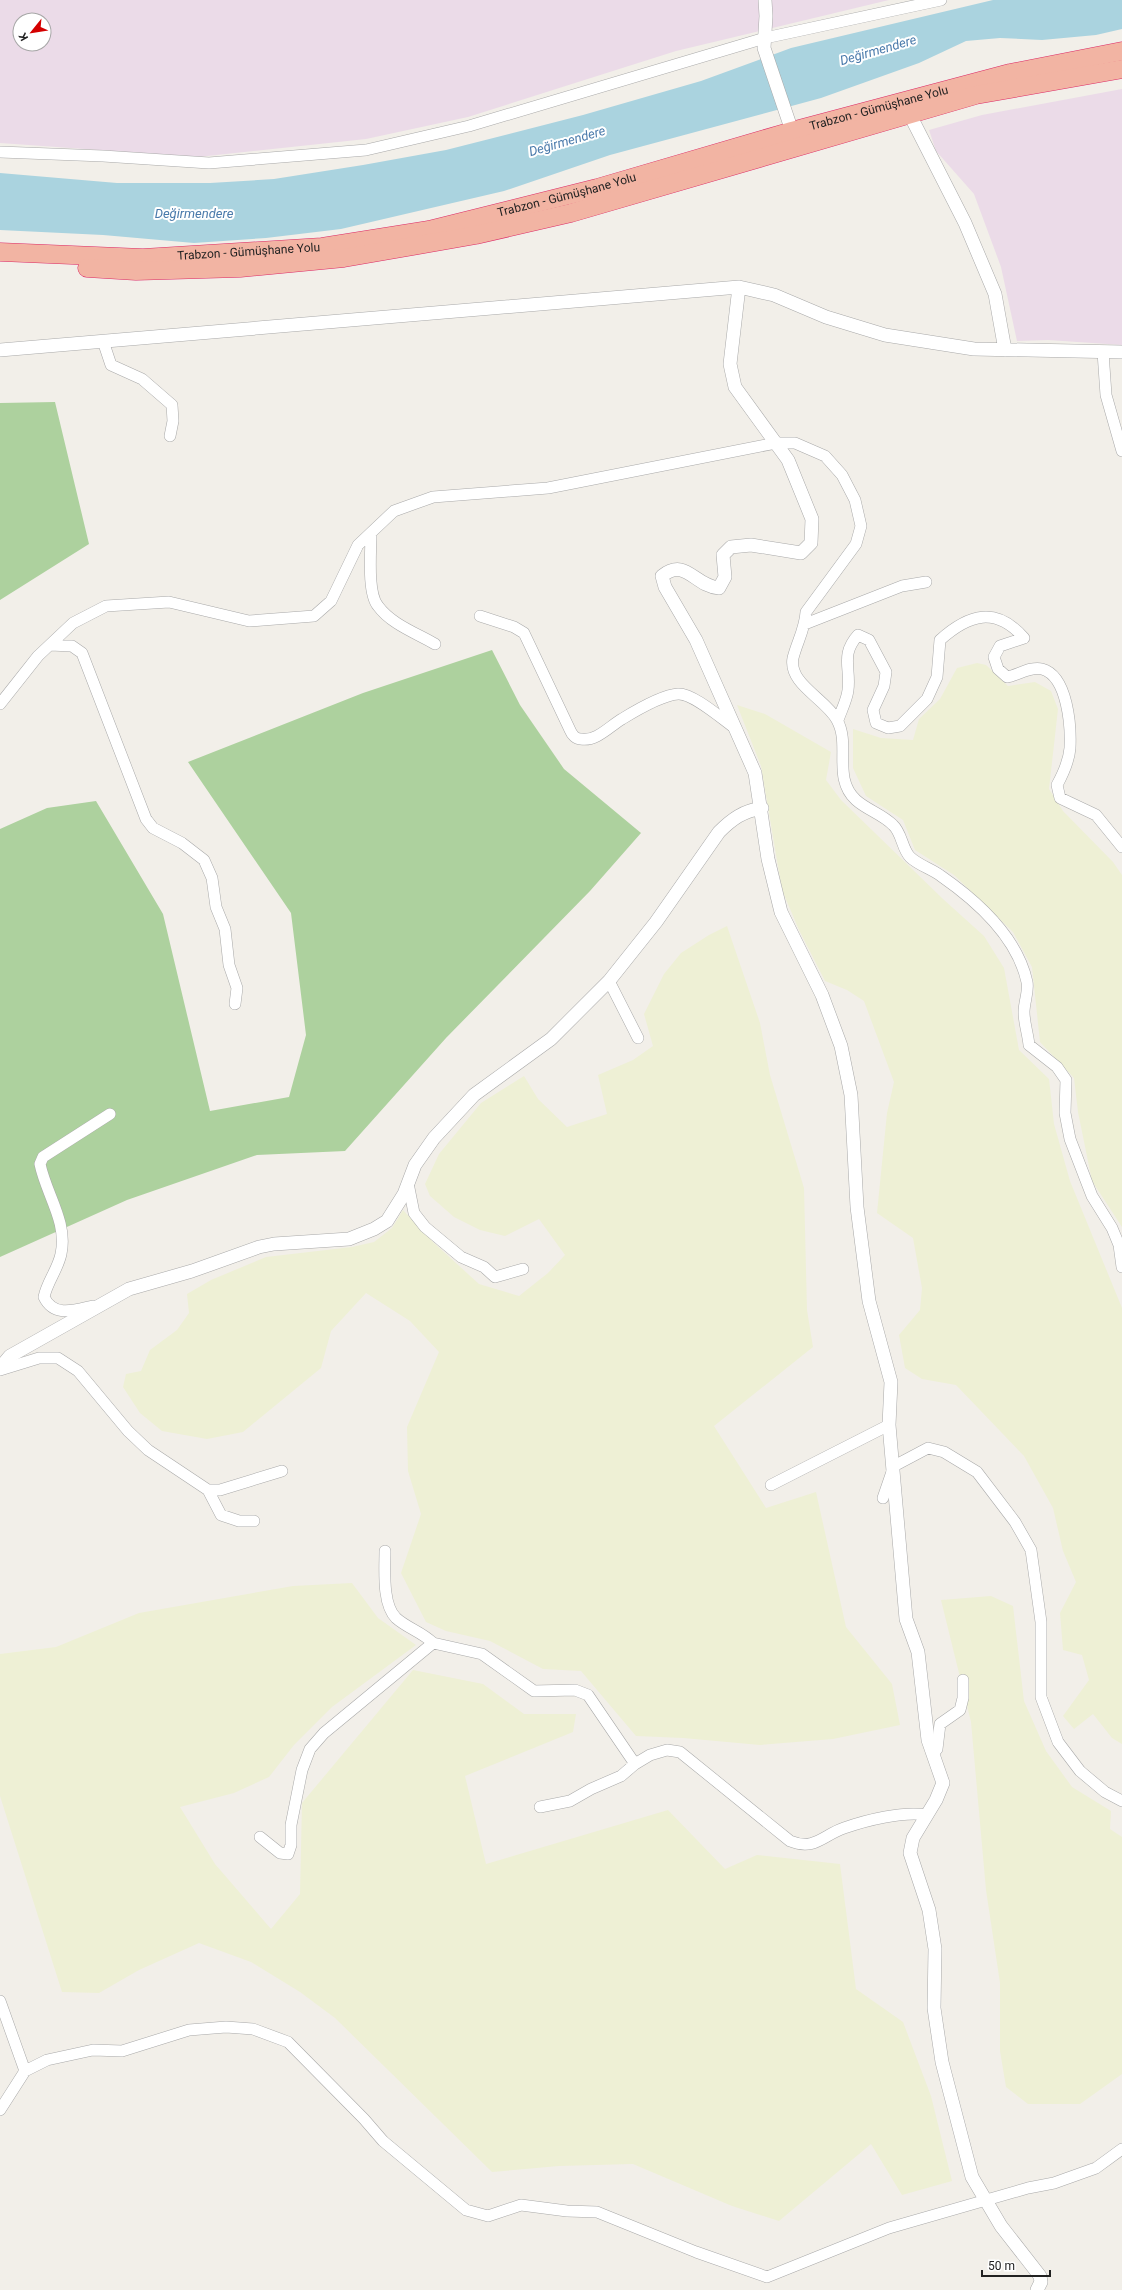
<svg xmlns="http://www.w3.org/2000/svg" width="1122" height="2290" font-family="Roboto,sans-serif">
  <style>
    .industrial { fill: #ebdbe8; fill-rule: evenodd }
    .farmland { fill: #eef0d5 }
    .forest { fill: #add19e }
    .water { fill: #aad3df }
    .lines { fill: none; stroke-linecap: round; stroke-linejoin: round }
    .minor-casing { stroke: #a9a9a9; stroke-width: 12 }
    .tertiary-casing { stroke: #a9a9a9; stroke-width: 14 }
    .trunk-casing { stroke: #dc2a67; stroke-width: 19 }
    .minor { stroke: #fff; stroke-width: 11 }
    .tertiary { stroke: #fff; stroke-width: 13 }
    .trunk { stroke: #f2b4a3; stroke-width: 18 }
    .labels { text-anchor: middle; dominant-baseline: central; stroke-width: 4; stroke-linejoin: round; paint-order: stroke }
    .street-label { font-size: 12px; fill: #222; stroke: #fff }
    .water-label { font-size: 13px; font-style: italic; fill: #4a7aab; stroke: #fff }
  </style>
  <rect width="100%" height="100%" fill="#f2efe9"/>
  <path class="industrial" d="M 0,0 L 889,0 L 676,51 L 468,117 L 366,139 L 198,157 L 0,143 ZM 20,20 L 44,20 L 44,44 L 20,44 Z
    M 1122,89 L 1122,345 L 1048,340 L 1017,341 L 1001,267 L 974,194 L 936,151 L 929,130 L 982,115 Z"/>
  <path class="farmland" d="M 977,663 L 986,665 L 1008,686 L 1035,682 L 1051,691 L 1058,709 L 1049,789 L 1063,811 L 1113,862 L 1122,875 L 1122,1227 L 1092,1181 L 1078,1112 L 1074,1078 L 1040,1042 L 1032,967 L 1013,932 L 954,875 L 915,850 L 903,820 L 866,796 L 853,768 L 853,729 L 881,738 L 913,740 L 919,719 L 940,699 L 957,668 Z
    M 737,705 L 765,714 L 831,752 L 826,780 L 841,800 L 943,899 L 984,936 L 1004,968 L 1019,1050 L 1049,1079 L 1054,1124 L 1070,1181 L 1122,1308 L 1122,1744 L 1112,1738 L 1093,1714 L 1074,1729 L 1063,1716 L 1089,1680 L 1082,1655 L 1063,1650 L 1060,1613 L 1076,1582 L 1063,1551 L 1053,1508 L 1024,1456 L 956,1385 L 922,1379 L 905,1368 L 899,1335 L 920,1310 L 922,1288 L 913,1238 L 877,1213 L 887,1113 L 894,1082 L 864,1001 L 847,990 L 825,981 L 799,930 L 782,890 L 761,766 Z
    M 727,926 L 760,1023 L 770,1075 L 804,1188 L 807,1310 L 813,1347 L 714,1426 L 766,1508 L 816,1492 L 846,1627 L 892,1684 L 900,1725 L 833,1739 L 760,1745 L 683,1738 L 636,1736 L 581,1671 L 543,1669 L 490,1641 L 446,1631 L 426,1622 L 401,1573 L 421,1514 L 408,1471 L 407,1427 L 439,1352 L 410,1321 L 366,1293 L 331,1331 L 321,1368 L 243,1432 L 207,1439 L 162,1431 L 140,1413 L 123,1387 L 126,1374 L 141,1371 L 150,1350 L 177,1330 L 189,1313 L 187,1294 L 211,1280 L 266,1257 L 352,1247 L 374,1242 L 392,1228 L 403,1210 L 434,1243 L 479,1284 L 519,1296 L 548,1273 L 565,1255 L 539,1219 L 505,1236 L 480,1230 L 454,1217 L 430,1196 L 425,1184 L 439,1154 L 481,1103 L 524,1076 L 538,1099 L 567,1127 L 607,1114 L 598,1075 L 633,1060 L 653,1046 L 644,1014 L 664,974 L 681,953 L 709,935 Z
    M 352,1583 L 378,1618 L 416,1645 L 332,1707 L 294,1745 L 269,1777 L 234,1793 L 180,1807 L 215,1864 L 271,1929 L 300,1894 L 302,1803 L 413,1670 L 483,1684 L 524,1714 L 576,1714 L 573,1732 L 465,1776 L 486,1864 L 668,1810 L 725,1869 L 757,1855 L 840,1864 L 856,1989 L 903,2022 L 931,2096 L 952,2181 L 902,2195 L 871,2144 L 779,2221 L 732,2206 L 633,2164 L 559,2166 L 492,2172 L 335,2018 L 300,1992 L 251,1962 L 199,1943 L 139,1970 L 99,1993 L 62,1992 L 0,1796 L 0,1654 L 56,1647 L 139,1613 L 293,1586 Z
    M 991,1596 L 1013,1606 L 1024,1701 L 1046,1751 L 1072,1787 L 1111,1811 L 1110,1829 L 1122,1837 L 1122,2074 L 1080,2104 L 1028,2104 L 1006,2087 L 1000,2051 L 1000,1983 L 986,1890 L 971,1722 L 941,1600 Z"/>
  <path class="forest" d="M 55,402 L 89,544 L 0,600 L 0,403 Z
    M 492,650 L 520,705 L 564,769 L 641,833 L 590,891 L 446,1038 L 345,1151 L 257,1155 L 127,1200 L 0,1257 L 0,829 L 47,808 L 96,801 L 163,914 L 210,1111 L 289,1097 L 306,1035 L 291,913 L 188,762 L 363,693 Z"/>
  <path class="water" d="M 993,0 L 1122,0 L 1122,29 L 1096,35 L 1042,40 L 1000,38 L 966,41 L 919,63 L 821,98 L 610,155 L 504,191 L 341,229 L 266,238 L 194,243 L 103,235 L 0,230 L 0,173 L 117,183 L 210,183 L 274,179 L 363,165 L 446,150 L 583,115 L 701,81 L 791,48 Z"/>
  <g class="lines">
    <defs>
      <path id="minor" d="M 0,152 L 103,156 L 209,163 L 366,150 L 469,126 L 765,38 L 941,0
        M 103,341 L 111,365 L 142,379 L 172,405 L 173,421 L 170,436
        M 1103,352 L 1106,395 L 1122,451
        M 371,533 C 371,551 367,593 378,606 C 391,624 416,633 435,644
        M 480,616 L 514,627 L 524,633 L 570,730 C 572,735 576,739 581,739 C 596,742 610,726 622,719 C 635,711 663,695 678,694 C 693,693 722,719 735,728
        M 805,624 L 902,586 L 926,582
        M 50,645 L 72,646 L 82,653 L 146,819 L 153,828 L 182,843 L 204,860 L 212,878 L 216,907 L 225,929 L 229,965 L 237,988 L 235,1004
        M 0,704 L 38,656 L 73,623 L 106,606 L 169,602 L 249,621 L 314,616 L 331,601 L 358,545 L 394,511 L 433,497 L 548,488 L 776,443 L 795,443 L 825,456 L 842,475 L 855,500 L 861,526 L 856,544 L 806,612 C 805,629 797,642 793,658 C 788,684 826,699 837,720 C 851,745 832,778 856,800 C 867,810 882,814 893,825 C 902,833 902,849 910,857 C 918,865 932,869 941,876 C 977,901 1017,936 1027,982 C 1029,991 1024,1002 1024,1012 C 1024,1023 1028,1034 1029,1045 L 1057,1067 L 1066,1080 L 1065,1113 L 1070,1139 L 1092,1196 L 1112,1228 L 1119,1245 L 1122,1267
        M 838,720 C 841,711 847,700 848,690 C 851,668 840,655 858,635 L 869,640 L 886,672 L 884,686 L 873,710 L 876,723 L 888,728 L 900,726 L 927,699 L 937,677 L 940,640 C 969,614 996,606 1024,638 L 1000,646 L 994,657 L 998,669 L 1007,677 C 1018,675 1031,666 1042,669 C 1068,676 1071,727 1070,748 C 1069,761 1063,774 1057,785 L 1060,798 L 1096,815 L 1122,847
        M 609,981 L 638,1038
        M 408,1183 L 414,1213 L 425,1227 L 461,1257 L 484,1267 L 495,1277 L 523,1269
        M 93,1306 C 75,1310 54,1318 44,1297 C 47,1282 58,1269 61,1254 C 68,1222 46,1194 40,1164 L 43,1157 L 110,1114
        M 0,1370 L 39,1358 L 58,1358 L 78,1371 L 128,1431 L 148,1450 L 208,1490 L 221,1515 L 239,1521 L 254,1521
        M 771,1485 L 889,1425
        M 208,1490 L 220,1490 L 282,1471
        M 883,1498 L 894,1466 L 928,1448 L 944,1452 L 977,1472 L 1015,1522 L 1031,1550 L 1041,1622 L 1041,1697 L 1058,1742 L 1080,1771 L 1105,1792 L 1122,1801
        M 385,1551 C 385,1570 382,1604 396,1618 C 407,1628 422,1632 433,1643 L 482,1654 L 534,1691 L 575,1690 L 588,1695 L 635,1764
        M 933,1753 L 937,1749 L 940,1724 L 960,1710 L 963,1698 L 963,1680
        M 540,1807 L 570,1801 L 591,1789 L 621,1776 L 635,1764 L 650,1755 L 667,1750 L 680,1752 L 790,1841 C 815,1851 823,1835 844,1828 C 867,1820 903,1811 927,1815
        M 260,1837 L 280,1853 L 288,1854 L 291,1845 L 291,1825 L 302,1770 L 310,1749 L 324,1733 L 433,1643
        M 0,2001 L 25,2071
        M 0,2110 L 25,2071 L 47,2060 L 93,2050 L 122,2051 L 189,2030 L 226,2027 L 253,2029 L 288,2042 L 364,2119 L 383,2141 L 466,2210 L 488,2216 L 521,2205 L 567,2211 L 597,2212 L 696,2252 L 767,2277 L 889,2228 L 1028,2188 L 1054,2183 L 1096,2168 L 1122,2149"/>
      <path id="tertiary" d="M 765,0 L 766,16 L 764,48 L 792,131
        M 910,115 L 965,223 L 995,294 L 1005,350
        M 739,287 L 730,364 L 735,387 L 788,460 L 812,519 L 811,543 L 801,553 L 751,545 L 731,547 L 723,555 L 725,577 L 719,588 C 694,586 686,557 662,576 L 665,587 L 696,640 L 755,773 L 768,859 L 781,912 L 822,995 L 841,1046 L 851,1095 L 857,1207 L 869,1301 L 891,1382 L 889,1425 L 906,1619 L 918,1652 L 928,1740 L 943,1783 L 936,1800 L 913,1838 L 910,1853 L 929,1910 L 935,1949 L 934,2008 L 942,2062 L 972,2177 L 1001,2226 L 1040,2276 L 1041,2282 L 1037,2290
        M 0,350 L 739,287 L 774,295 L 826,317 L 885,335 L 974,349 L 1122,352
        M 0,1368 L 10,1356 L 129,1289 L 192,1271 L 259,1247 L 274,1244 L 349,1239 L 374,1229 L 387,1221 L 404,1194 L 415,1165 L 434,1138 L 474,1095 L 551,1039 L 609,981 L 656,922 L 719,832 C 732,819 743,811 762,808"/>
      <g id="trunk">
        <path id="s1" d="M 0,252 L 143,258 L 322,247 L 429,230 L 597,188 L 792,131 L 1010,73 L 1122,51"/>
        <path d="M 87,268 L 136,271 L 240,268 L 344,258 L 476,235 L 571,213 L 976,95 L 1122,69"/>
      </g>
    </defs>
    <use href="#minor" class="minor-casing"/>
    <use href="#tertiary" class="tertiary-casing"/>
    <use href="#trunk" class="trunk-casing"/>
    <use href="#minor" class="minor"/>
    <use href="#tertiary" class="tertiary"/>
    <use href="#trunk" class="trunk"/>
  </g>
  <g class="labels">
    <g class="street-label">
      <text stroke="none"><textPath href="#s1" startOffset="897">Trabzon - Gümüşhane Yolu</textPath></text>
      <text stroke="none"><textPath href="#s1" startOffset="573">Trabzon - Gümüşhane Yolu</textPath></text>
      <text stroke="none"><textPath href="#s1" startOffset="249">Trabzon - Gümüşhane Yolu</textPath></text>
    </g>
    <g class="water-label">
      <text transform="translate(878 50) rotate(-16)">Değirmendere</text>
      <text transform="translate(567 141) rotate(-16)">Değirmendere</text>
      <text x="194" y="213">Değirmendere</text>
    </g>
  </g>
  <g transform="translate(32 32) rotate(240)"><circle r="19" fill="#ffffff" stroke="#a7a7a7"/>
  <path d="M0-3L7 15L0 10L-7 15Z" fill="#d40000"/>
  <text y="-6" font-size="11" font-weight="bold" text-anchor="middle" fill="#222222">K</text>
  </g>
  <path d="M982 2270v6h68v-6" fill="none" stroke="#222222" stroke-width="2"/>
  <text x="988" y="2270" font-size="12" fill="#222222" stroke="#ffffff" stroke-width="3" paint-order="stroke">50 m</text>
</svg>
